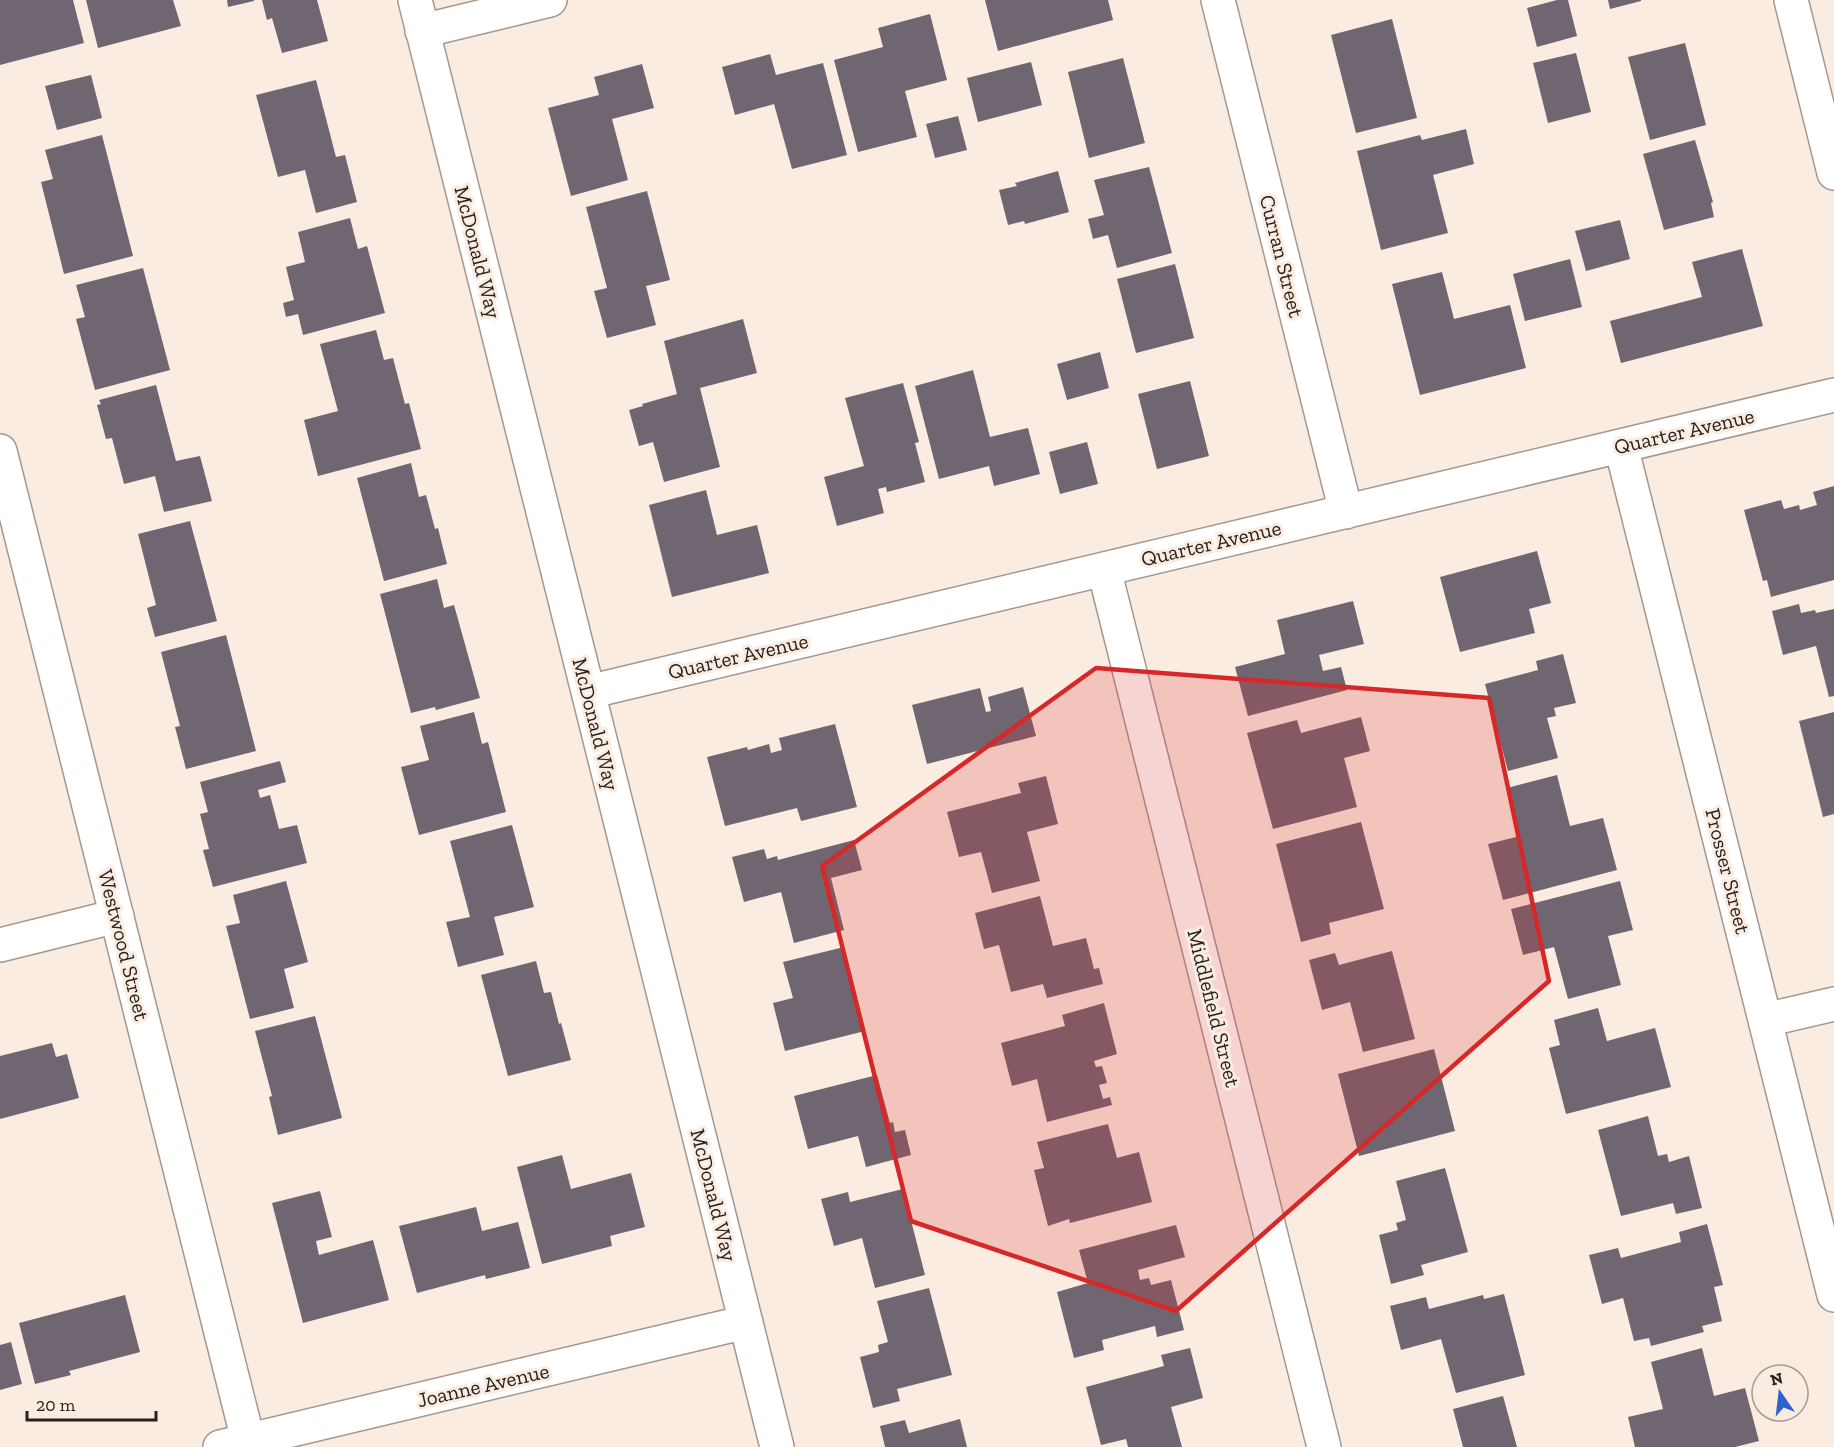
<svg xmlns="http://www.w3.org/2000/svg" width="1834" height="1447" font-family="'Zilla Slab',serif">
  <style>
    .building { fill: #706672 }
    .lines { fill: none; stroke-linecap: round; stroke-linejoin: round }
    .minor-casing { stroke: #a5978e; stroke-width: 36 }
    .minor { stroke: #fff; stroke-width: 33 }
    .marked { fill: #d62828; fill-opacity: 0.2; stroke: #d62828; stroke-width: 4.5; stroke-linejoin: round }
    .labels { text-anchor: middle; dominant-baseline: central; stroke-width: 6; stroke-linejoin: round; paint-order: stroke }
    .street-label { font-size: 21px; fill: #27221e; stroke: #fbece2 }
  </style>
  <rect width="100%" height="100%" fill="#fbece2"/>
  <path class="building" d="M 0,0 L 73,0 L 84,43 L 0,65 Z
    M 86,0 L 173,0 L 181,26 L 98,48 Z
    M 227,0 L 254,0 L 254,1 L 228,7 Z
    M 262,0 L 317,0 L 328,41 L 282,53 L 272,18 L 267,20 Z
    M 985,0 L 1108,0 L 1113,20 L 998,51 Z
    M 1557,0 L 1568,0 L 1577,36 L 1537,47 L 1527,8 Z
    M 1608,0 L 1641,0 L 1641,1 L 1610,9 Z
    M 930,14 L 947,80 L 905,91 L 917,137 L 858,152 L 834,60 L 883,47 L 878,28 Z
    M 1392,19 L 1417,118 L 1356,133 L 1331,35 Z
    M 1685,43 L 1706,125 L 1650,140 L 1628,57 Z
    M 1576,53 L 1591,112 L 1548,123 L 1533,63 Z
    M 770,54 L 776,75 L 823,63 L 847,155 L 792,169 L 774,104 L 735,115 L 722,67 Z
    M 1123,58 L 1145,143 L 1089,158 L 1068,72 Z
    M 1031,62 L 1042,105 L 978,122 L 967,78 Z
    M 642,64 L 654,108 L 612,119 L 628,180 L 571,196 L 548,108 L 599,95 L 594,77 Z
    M 91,75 L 102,118 L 57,130 L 45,86 Z
    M 316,80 L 336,157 L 345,155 L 357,202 L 316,213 L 305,170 L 278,177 L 256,95 Z
    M 958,116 L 967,150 L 935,158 L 926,124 Z
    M 1466,129 L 1474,164 L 1433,175 L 1448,233 L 1381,250 L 1357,151 L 1420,135 L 1422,140 Z
    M 102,135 L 133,256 L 64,274 L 41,182 L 53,179 L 45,150 Z
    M 1695,140 L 1713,202 L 1711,203 L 1714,217 L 1664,230 L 1643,154 Z
    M 1149,167 L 1172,253 L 1117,268 L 1108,235 L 1093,239 L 1088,219 L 1104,215 L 1094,180 Z
    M 1058,171 L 1069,212 L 1025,224 L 1024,221 L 1008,225 L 999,190 L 1017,186 L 1015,183 Z
    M 647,191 L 670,280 L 646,286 L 656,325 L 607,338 L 594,291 L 607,288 L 586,207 Z
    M 350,218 L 358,249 L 367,246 L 385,313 L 303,335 L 298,314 L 286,317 L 283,303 L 294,300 L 286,267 L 305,262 L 298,232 Z
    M 1620,220 L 1630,259 L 1586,271 L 1575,231 Z
    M 1742,249 L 1763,326 L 1621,363 L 1610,321 L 1702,297 L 1692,262 Z
    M 1570,259 L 1582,307 L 1525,321 L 1513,274 Z
    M 1175,264 L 1194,338 L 1136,353 L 1117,279 Z
    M 143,268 L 170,370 L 95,390 L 76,319 L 85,317 L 76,285 Z
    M 1442,272 L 1454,319 L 1510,305 L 1526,368 L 1420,395 L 1392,284 Z
    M 743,319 L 757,373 L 700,388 L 720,467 L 664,482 L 653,442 L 639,446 L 629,410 L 643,406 L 642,404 L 677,394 L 664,341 Z
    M 376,330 L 384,360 L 393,358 L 405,404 L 409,403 L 421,449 L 318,476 L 304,420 L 338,411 L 320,344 Z
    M 1100,352 L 1109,388 L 1067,400 L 1057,364 Z
    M 973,370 L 990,437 L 1028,428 L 1040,474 L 994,486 L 989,466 L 939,479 L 915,386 Z
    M 1190,381 L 1209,456 L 1157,469 L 1138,394 Z
    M 903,383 L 919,442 L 915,443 L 925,482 L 887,492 L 886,487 L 878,489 L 884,513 L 837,526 L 824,477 L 864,466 L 845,398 Z
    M 156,385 L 176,461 L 200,456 L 212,501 L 164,512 L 155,476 L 124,484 L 112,438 L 106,439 L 97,405 L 101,404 L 99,400 Z
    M 1087,442 L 1098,484 L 1060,494 L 1049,452 Z
    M 411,463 L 419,497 L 426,495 L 435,529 L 438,528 L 447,564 L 384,581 L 357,478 Z
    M 1834,486 L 1834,580 L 1771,597 L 1767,580 L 1763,581 L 1744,510 L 1781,500 L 1784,509 L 1799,505 L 1800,510 L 1817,505 L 1813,492 Z
    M 706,490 L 717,535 L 757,525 L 769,573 L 672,597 L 649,505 Z
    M 190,521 L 217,621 L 155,637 L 147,608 L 156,605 L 138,534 Z
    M 1537,551 L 1551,603 L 1529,609 L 1535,633 L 1460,652 L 1440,577 Z
    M 437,579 L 444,608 L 454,605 L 480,698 L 436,710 L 435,707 L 411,713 L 380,594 Z
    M 1353,601 L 1364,644 L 1319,655 L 1323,671 L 1341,667 L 1347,690 L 1248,716 L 1235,667 L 1285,654 L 1277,620 Z
    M 1799,604 L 1801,613 L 1815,610 L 1816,613 L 1834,609 L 1834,696 L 1829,697 L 1816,646 L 1783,655 L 1772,611 Z
    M 226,635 L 256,751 L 186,769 L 175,727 L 180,726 L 161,652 Z
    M 1563,654 L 1576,703 L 1554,708 L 1556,716 L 1547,718 L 1558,758 L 1508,771 L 1485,684 L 1538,670 L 1536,661 Z
    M 1023,687 L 1036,736 L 927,764 L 912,705 L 980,688 L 986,712 L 991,711 L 988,697 Z
    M 474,712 L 482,744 L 488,742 L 506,812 L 419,835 L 401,767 L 429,760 L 420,726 Z
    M 1834,712 L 1834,814 L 1823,817 L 1799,721 Z
    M 1361,717 L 1370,751 L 1344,758 L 1357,807 L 1273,829 L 1247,733 L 1297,720 L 1301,733 Z
    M 835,724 L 857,807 L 801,821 L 797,808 L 725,826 L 707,757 L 747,747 L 748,750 L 769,744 L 771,753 L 782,750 L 779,738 Z
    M 280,761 L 286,782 L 258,790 L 260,798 L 270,795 L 279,829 L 297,825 L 307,863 L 213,887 L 203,850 L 209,849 L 200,814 L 208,812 L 200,782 Z
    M 1557,775 L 1570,826 L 1603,818 L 1617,870 L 1503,900 L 1488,844 L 1520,836 L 1507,788 Z
    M 1046,776 L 1058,824 L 1027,832 L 1040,881 L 992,893 L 981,852 L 959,857 L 947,812 L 1021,793 L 1018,783 Z
    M 1361,822 L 1384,909 L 1329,923 L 1331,934 L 1301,942 L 1276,844 Z
    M 512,825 L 534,907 L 494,917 L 504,955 L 458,967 L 446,922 L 470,917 L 450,841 Z
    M 854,840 L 862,870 L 831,878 L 844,930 L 794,943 L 781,892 L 744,902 L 732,857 L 764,849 L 767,859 L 777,856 L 778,860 Z
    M 286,881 L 308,962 L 284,969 L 294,1008 L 250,1019 L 226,926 L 240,923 L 233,895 Z
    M 1620,881 L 1633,930 L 1608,936 L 1621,985 L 1568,999 L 1554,947 L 1523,955 L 1511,909 Z
    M 1040,896 L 1053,946 L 1086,938 L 1094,969 L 1099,968 L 1103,984 L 1047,998 L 1043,984 L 1011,992 L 999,945 L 984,949 L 975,913 Z
    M 844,947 L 865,1031 L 785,1051 L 773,1003 L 793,998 L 783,962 Z
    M 1392,951 L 1415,1039 L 1363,1052 L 1350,1002 L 1322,1010 L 1309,960 L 1335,953 L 1339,965 Z
    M 536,961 L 544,993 L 551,992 L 559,1024 L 561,1023 L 571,1060 L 508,1076 L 481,975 Z
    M 1104,1003 L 1117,1054 L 1094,1061 L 1096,1067 L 1102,1066 L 1107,1083 L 1099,1085 L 1103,1099 L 1110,1097 L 1112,1105 L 1047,1122 L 1037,1079 L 1012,1086 L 1001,1043 L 1065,1026 L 1062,1015 Z
    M 1598,1008 L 1607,1041 L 1655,1028 L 1671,1087 L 1566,1114 L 1549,1048 L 1560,1045 L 1554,1020 Z
    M 315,1016 L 342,1118 L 278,1135 L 269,1097 L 272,1096 L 255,1031 Z
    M 52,1043 L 56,1057 L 67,1054 L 79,1098 L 0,1119 L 0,1056 Z
    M 1434,1049 L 1455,1131 L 1359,1156 L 1338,1074 Z
    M 877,1075 L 890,1123 L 893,1122 L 895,1132 L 905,1130 L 911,1155 L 866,1167 L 858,1136 L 808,1149 L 794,1096 Z
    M 1648,1116 L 1658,1156 L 1667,1154 L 1669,1162 L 1689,1156 L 1702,1208 L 1676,1214 L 1673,1203 L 1621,1216 L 1598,1130 Z
    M 1108,1124 L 1117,1158 L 1139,1152 L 1152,1202 L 1070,1223 L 1069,1219 L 1048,1226 L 1034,1170 L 1044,1168 L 1037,1142 Z
    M 562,1155 L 571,1189 L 631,1173 L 645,1227 L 610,1236 L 612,1246 L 542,1264 L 517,1167 Z
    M 1445,1168 L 1468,1252 L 1421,1265 L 1424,1275 L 1391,1284 L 1379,1235 L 1398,1230 L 1396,1223 L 1406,1220 L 1396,1181 Z
    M 903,1189 L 925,1275 L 875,1288 L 862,1238 L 834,1246 L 821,1199 L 848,1192 L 850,1202 Z
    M 320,1191 L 332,1237 L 316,1241 L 319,1255 L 373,1240 L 389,1300 L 303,1323 L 272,1203 Z
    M 476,1207 L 482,1231 L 518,1222 L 530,1268 L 486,1279 L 485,1275 L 417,1293 L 399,1226 Z
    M 1707,1224 L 1723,1285 L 1714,1287 L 1722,1321 L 1702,1326 L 1704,1332 L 1651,1346 L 1649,1338 L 1634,1341 L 1623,1298 L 1602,1304 L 1589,1255 L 1618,1248 L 1621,1258 L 1681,1242 L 1679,1232 Z
    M 1176,1225 L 1185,1257 L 1138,1270 L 1140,1280 L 1149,1278 L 1151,1285 L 1171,1280 L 1184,1330 L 1157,1337 L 1155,1326 L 1102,1340 L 1104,1350 L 1074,1358 L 1057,1292 L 1088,1283 L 1079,1250 Z
    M 929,1288 L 952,1375 L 897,1389 L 900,1401 L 873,1408 L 860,1357 L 879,1352 L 878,1345 L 888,1342 L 877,1301 Z
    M 1504,1294 L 1525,1375 L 1456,1393 L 1441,1339 L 1401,1350 L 1390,1306 L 1426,1297 L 1429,1309 L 1483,1295 L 1484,1299 Z
    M 125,1295 L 140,1352 L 69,1371 L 71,1375 L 35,1384 L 19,1323 Z
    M 11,1342 L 22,1384 L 0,1390 L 0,1345 Z
    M 1190,1348 L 1203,1398 L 1171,1407 L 1182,1447 L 1128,1447 L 1126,1439 L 1101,1445 L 1086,1387 L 1164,1366 L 1161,1355 Z
    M 1702,1348 L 1714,1396 L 1745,1388 L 1759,1441 L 1735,1447 L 1635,1447 L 1628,1417 L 1663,1409 L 1651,1362 Z
    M 1503,1396 L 1517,1447 L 1463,1447 L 1453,1409 Z
    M 960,1419 L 967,1447 L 885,1447 L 880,1426 L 905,1420 L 909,1433 Z"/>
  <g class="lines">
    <defs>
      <path id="minor" d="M 415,0 L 777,1447
        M 1218,0 L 1346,512
        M 1791,0 L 1834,173
        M 422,31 L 550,0
        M 1621,446 L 1834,1295
        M 0,451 L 248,1440
        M 1104,569 L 1324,1447
        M 588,692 L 1834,395
        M 0,945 L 117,916
        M 1765,1020 L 1834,1004
        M 220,1447 L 746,1322"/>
    </defs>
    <use href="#minor" class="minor-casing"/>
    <use href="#minor" class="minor"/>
  </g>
  <path class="marked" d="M 1096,668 L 1489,698 L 1549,981 L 1176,1311 L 911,1221 L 822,866 Z"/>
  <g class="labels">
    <g class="street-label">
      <text transform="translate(478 252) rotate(76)">McDonald Way</text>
      <text transform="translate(1282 256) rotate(76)">Curran Street</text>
      <text transform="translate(1684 431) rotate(-13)">Quarter Avenue</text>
      <text transform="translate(1211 543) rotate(-13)">Quarter Avenue</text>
      <text transform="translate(738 656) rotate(-13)">Quarter Avenue</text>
      <text transform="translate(596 724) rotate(76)">McDonald Way</text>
      <text transform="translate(1728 871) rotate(76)">Prosser Street</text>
      <text transform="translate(124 945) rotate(76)">Westwood Street</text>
      <text transform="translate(1214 1008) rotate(76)">Middlefield Street</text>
      <text transform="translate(714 1195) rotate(76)">McDonald Way</text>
      <text transform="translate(483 1385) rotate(-13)">Joanne Avenue</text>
    </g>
  </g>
  <g transform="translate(1780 1393) rotate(346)"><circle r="28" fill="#fbece2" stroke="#a69b94" stroke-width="1.5"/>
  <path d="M0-4.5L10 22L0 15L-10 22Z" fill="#2d62d0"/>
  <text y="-9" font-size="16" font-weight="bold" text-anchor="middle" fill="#27221e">N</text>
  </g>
  <path d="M27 1411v9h129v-9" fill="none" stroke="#27221e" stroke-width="3"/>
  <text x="36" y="1411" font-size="18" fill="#27221e" stroke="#fbece2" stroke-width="4.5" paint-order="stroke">20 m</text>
</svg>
